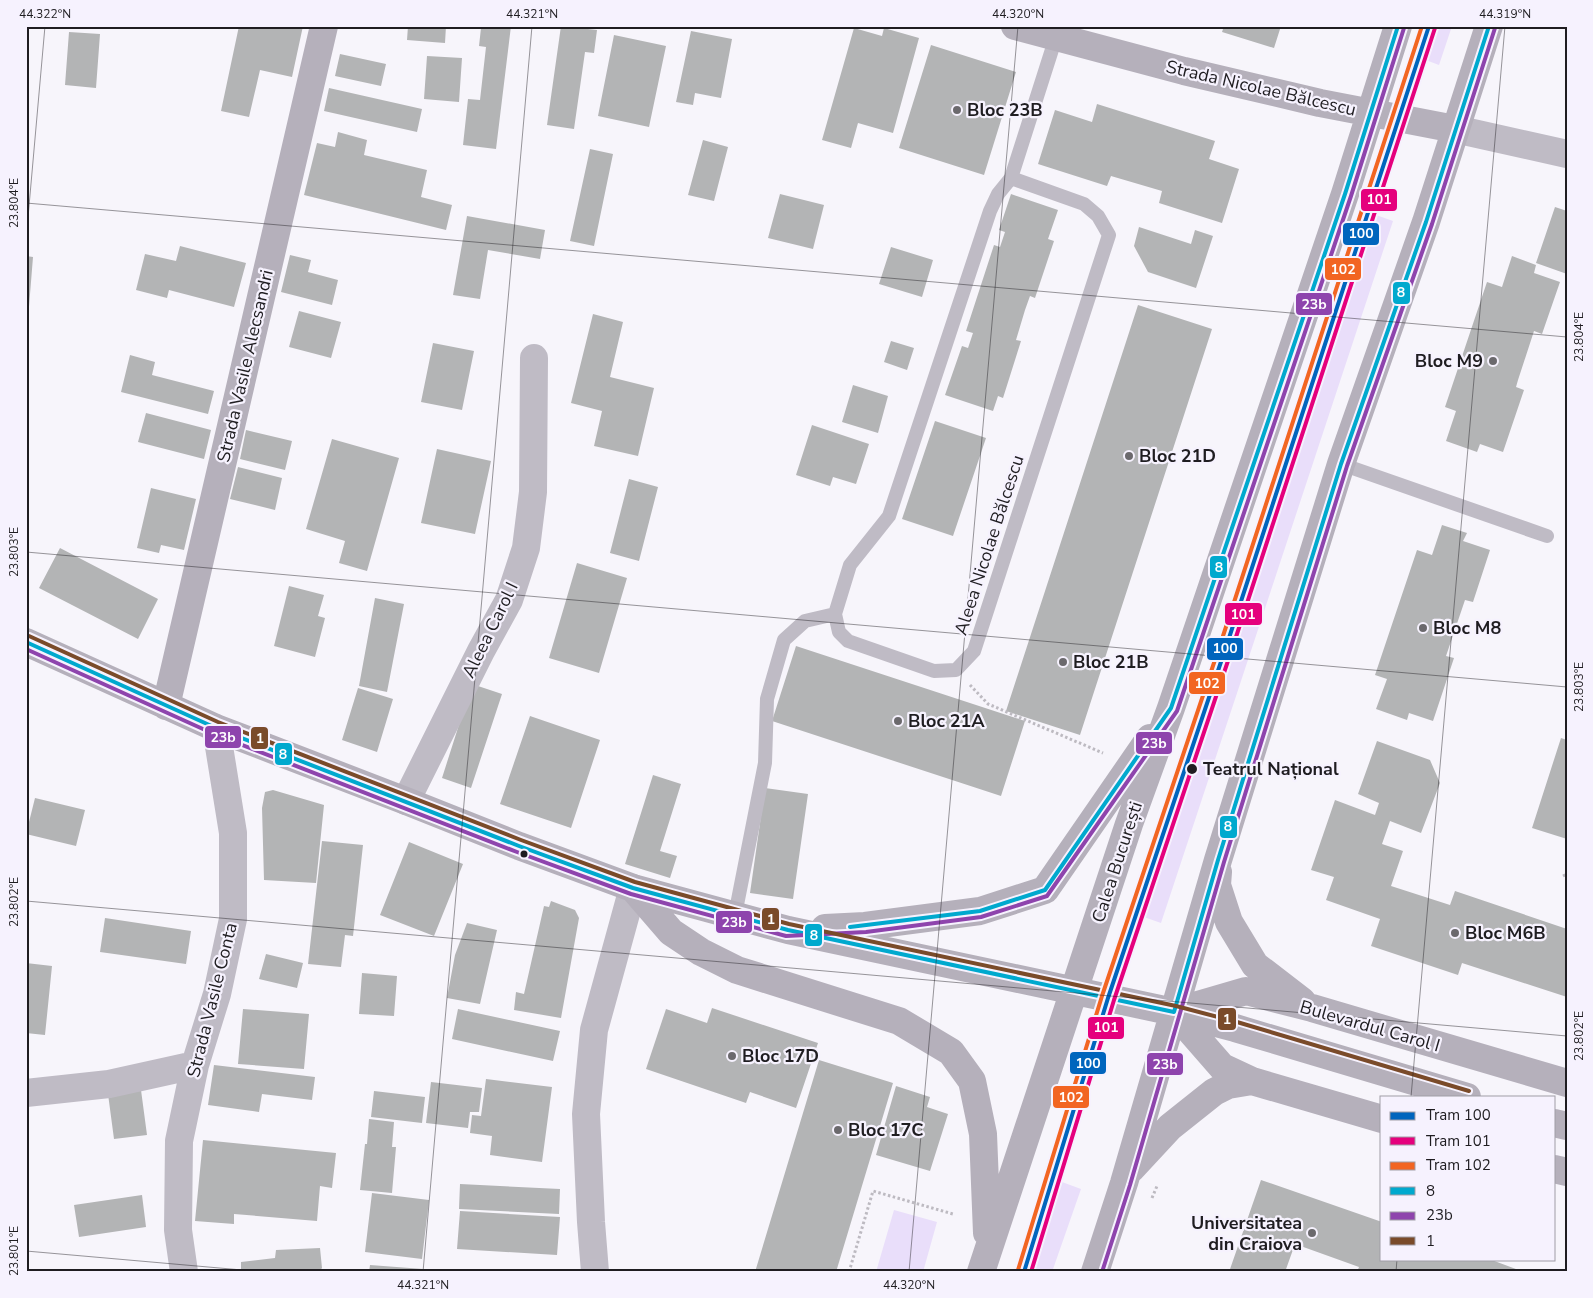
<svg xmlns="http://www.w3.org/2000/svg" width="1593" height="1298" font-family="'Nunito Sans',sans-serif">
  <style>
    .green { fill: #e9defa }
    .building { fill: #b3b4b5 }
    .lines { fill: none; stroke-linecap: round; stroke-linejoin: round }
    .path { stroke: #bdbac1; stroke-width: 3; stroke-dasharray: 2.5 2.5; stroke-linecap: butt }
    .lane { stroke: #bfbbc5; stroke-width: 14 }
    .street { stroke: #bfbbc5; stroke-width: 28 }
    .secondary { stroke: #b5b0bb; stroke-width: 28 }
    .bus-1-casing { stroke: #f6f2fe; stroke-width: 8 }
    .bus-2-casing { stroke: #f6f2fe; stroke-width: 8 }
    .bus-3-casing { stroke: #f6f2fe; stroke-width: 8 }
    .bus-1 { stroke: #00a9ce; stroke-width: 4 }
    .bus-2 { stroke: #8e44ad; stroke-width: 4 }
    .bus-3 { stroke: #7a4b2a; stroke-width: 4 }
    .tram-1-casing { stroke: #f6f2fe; stroke-width: 8 }
    .tram-2-casing { stroke: #f6f2fe; stroke-width: 8 }
    .tram-3-casing { stroke: #f6f2fe; stroke-width: 8 }
    .tram-1 { stroke: #0065bd; stroke-width: 4 }
    .tram-2 { stroke: #e5007d; stroke-width: 4 }
    .tram-3 { stroke: #f26522; stroke-width: 4 }
    .ticks { fill: none; stroke: #1f1d21; stroke-width: 1; stroke-opacity: 0.45 }
    .poi-dot { fill: #6b696d; stroke: #f6f2fe; stroke-width: 2 }
    .stop-dot { fill: #1f1d21; stroke: #f6f2fe; stroke-width: 2 }
    .labels { text-anchor: middle; dominant-baseline: central; stroke-width: 4.5; stroke-linejoin: round; paint-order: stroke }
    .street-label { font-size: 18px; fill: #1f1d21; stroke: #f6f2fe }
    .poi-label { font-size: 18px; font-weight: bold; fill: #1f1d21; stroke: #f6f2fe; text-anchor: start }
    .stop-label { font-size: 18px; font-weight: bold; fill: #1f1d21; stroke: #f6f2fe; text-anchor: start }
    .line-badge { stroke: #f6f2fe; stroke-width: 2 }
    .badge-label { font-size: 14px; text-anchor: middle; font-weight: bold; fill: #fff }
    .neatline { fill: none; stroke: #1f1d21; stroke-width: 2 }
    .ticks-label { font-size: 12px; text-anchor: middle; fill: #1f1d21 }
  </style>
  <rect width="100%" height="100%" fill="#f7f5fb"/>
  <path class="green" d="M 1434,26 L 1452,26 L 1439,65 L 1423,59 Z
    M 1376,215 L 1393,221 L 1161,923 L 1144,917 Z
    M 1062,1182 L 1081,1189 L 1052,1272 L 1032,1272 Z
    M 894,1210 L 937,1222 L 923,1272 L 876,1272 Z"/>
  <path class="building" d="M 239,26 L 303,26 L 292,77 L 260,70 L 249,117 L 221,111 Z
    M 408,26 L 446,26 L 445,43 L 407,40 Z
    M 489,26 L 511,26 L 496,149 L 463,145 L 468,99 L 480,100 L 486,47 L 479,46 L 481,28 L 489,29 Z
    M 561,26 L 588,26 L 588,29 L 597,30 L 594,53 L 585,52 L 574,129 L 547,125 Z
    M 1224,26 L 1281,26 L 1274,48 L 1222,32 Z
    M 854,28 L 882,36 L 884,28 L 919,38 L 893,133 L 858,123 L 851,148 L 822,140 Z
    M 691,31 L 732,39 L 721,98 L 695,93 L 693,105 L 676,102 Z
    M 69,32 L 100,34 L 96,88 L 65,85 Z
    M 614,35 L 666,46 L 649,127 L 598,116 Z
    M 931,45 L 1016,72 L 984,175 L 899,148 Z
    M 340,54 L 386,64 L 381,86 L 335,76 Z
    M 427,56 L 462,58 L 459,102 L 424,99 Z
    M 329,88 L 422,109 L 417,132 L 324,111 Z
    M 1097,104 L 1215,141 L 1209,159 L 1239,169 L 1222,223 L 1159,203 L 1162,191 L 1111,176 L 1107,186 L 1038,164 L 1055,110 L 1092,122 Z
    M 338,132 L 367,140 L 364,155 L 427,170 L 421,197 L 452,205 L 446,230 L 304,195 L 317,143 L 335,147 Z
    M 703,140 L 728,147 L 714,201 L 688,195 Z
    M 590,149 L 613,154 L 594,246 L 570,241 Z
    M 780,194 L 824,205 L 813,249 L 768,238 Z
    M 1011,194 L 1058,210 L 1048,239 L 1054,241 L 1035,298 L 1030,296 L 1025,310 L 1016,340 L 1021,341 L 1003,398 L 998,396 L 993,411 L 945,395 L 962,346 L 968,348 L 973,333 L 966,331 L 994,245 L 1000,247 L 1005,232 L 999,230 Z
    M 1555,207 L 1567,211 L 1567,274 L 1536,263 Z
    M 467,216 L 545,230 L 540,259 L 488,250 L 480,299 L 453,295 Z
    M 1139,227 L 1191,244 L 1195,230 L 1213,236 L 1196,288 L 1148,272 L 1134,246 Z
    M 180,246 L 246,263 L 234,307 L 169,290 L 167,298 L 136,290 L 145,254 L 176,261 Z
    M 891,247 L 933,260 L 922,297 L 879,284 Z
    M 290,255 L 311,260 L 308,272 L 338,280 L 332,305 L 281,292 Z
    M 26,256 L 33,257 L 28,319 L 26,318 Z
    M 1512,256 L 1536,265 L 1534,273 L 1560,282 L 1542,334 L 1534,331 L 1518,380 L 1516,387 L 1524,390 L 1503,452 L 1480,444 L 1477,452 L 1446,441 L 1456,411 L 1445,407 L 1487,282 L 1502,287 Z
    M 1138,305 L 1212,329 L 1080,735 L 1006,711 Z
    M 299,311 L 341,322 L 331,358 L 289,347 Z
    M 593,314 L 623,322 L 610,377 L 654,388 L 638,456 L 594,446 L 602,411 L 571,403 Z
    M 891,341 L 914,348 L 907,370 L 884,362 Z
    M 433,343 L 474,351 L 462,410 L 421,402 Z
    M 130,355 L 155,362 L 152,375 L 214,391 L 208,414 L 121,392 Z
    M 853,385 L 888,396 L 878,433 L 842,422 Z
    M 146,413 L 211,430 L 204,459 L 138,442 Z
    M 935,421 L 986,438 L 953,536 L 902,519 Z
    M 812,425 L 869,444 L 856,484 L 833,477 L 830,486 L 796,475 Z
    M 246,430 L 292,441 L 285,470 L 240,459 Z
    M 332,439 L 399,458 L 367,571 L 339,563 L 345,541 L 306,529 Z
    M 437,449 L 491,461 L 475,534 L 421,523 Z
    M 238,467 L 282,478 L 275,510 L 230,499 Z
    M 629,479 L 658,487 L 639,561 L 610,553 Z
    M 151,488 L 196,499 L 184,550 L 161,545 L 159,553 L 137,548 Z
    M 1442,525 L 1467,533 L 1463,541 L 1490,550 L 1473,602 L 1465,600 L 1446,656 L 1454,658 L 1433,721 L 1409,713 L 1407,720 L 1376,709 L 1387,679 L 1375,675 L 1417,550 L 1432,555 Z
    M 60,548 L 158,599 L 138,639 L 39,588 Z
    M 577,563 L 627,578 L 599,673 L 549,658 Z
    M 289,586 L 324,595 L 318,616 L 325,618 L 315,657 L 274,646 Z
    M 375,598 L 404,604 L 387,692 L 359,686 Z
    M 796,646 L 1025,721 L 1001,796 L 772,721 Z
    M 472,684 L 502,694 L 471,788 L 442,778 Z
    M 358,688 L 393,699 L 377,752 L 342,740 Z
    M 530,716 L 600,740 L 571,828 L 500,804 Z
    M 1561,738 L 1567,740 L 1567,839 L 1532,828 Z
    M 1377,741 L 1430,760 L 1440,783 L 1421,833 L 1390,821 L 1382,844 L 1403,851 L 1391,886 L 1450,905 L 1455,891 L 1567,929 L 1567,997 L 1462,963 L 1458,975 L 1371,946 L 1380,919 L 1326,900 L 1334,877 L 1311,870 L 1335,800 L 1375,815 L 1379,803 L 1358,794 Z
    M 653,775 L 681,784 L 660,851 L 677,856 L 670,878 L 625,864 Z
    M 765,788 L 808,794 L 793,899 L 750,893 Z
    M 273,790 L 324,805 L 316,883 L 264,880 L 262,808 L 265,792 Z
    M 35,798 L 85,810 L 76,846 L 26,834 Z
    M 322,841 L 363,845 L 353,936 L 345,935 L 341,967 L 308,964 Z
    M 409,842 L 463,864 L 434,936 L 380,915 Z
    M 551,901 L 575,910 L 579,918 L 561,1018 L 514,1010 L 516,992 L 524,994 L 544,906 L 549,907 Z
    M 105,918 L 191,931 L 186,964 L 100,952 Z
    M 467,923 L 497,930 L 480,1004 L 447,998 L 455,955 Z
    M 266,954 L 303,963 L 297,988 L 259,979 Z
    M 26,963 L 52,966 L 45,1035 L 26,1033 Z
    M 362,973 L 397,976 L 394,1016 L 359,1014 Z
    M 712,1008 L 818,1043 L 796,1108 L 750,1092 L 746,1103 L 646,1069 L 666,1009 L 707,1023 Z
    M 243,1009 L 309,1014 L 304,1069 L 238,1064 Z
    M 458,1009 L 560,1031 L 553,1061 L 452,1039 Z
    M 819,1060 L 893,1083 L 836,1272 L 755,1272 Z
    M 214,1065 L 315,1077 L 312,1100 L 262,1094 L 259,1112 L 208,1105 Z
    M 486,1079 L 552,1087 L 542,1162 L 490,1155 L 492,1136 L 470,1133 L 472,1115 L 481,1116 Z
    M 431,1082 L 482,1088 L 479,1112 L 470,1112 L 468,1128 L 426,1123 Z
    M 896,1086 L 930,1097 L 927,1107 L 948,1114 L 930,1171 L 876,1155 Z
    M 141,1090 L 147,1135 L 114,1139 L 108,1094 Z
    M 374,1091 L 425,1097 L 422,1123 L 371,1117 Z
    M 369,1119 L 394,1122 L 392,1147 L 396,1147 L 392,1193 L 360,1190 L 365,1144 L 367,1144 Z
    M 203,1140 L 336,1153 L 332,1188 L 320,1186 L 317,1221 L 234,1214 L 234,1224 L 195,1221 Z
    M 1261,1180 L 1382,1222 L 1382,1259 L 1489,1259 L 1524,1272 L 1357,1272 L 1359,1267 L 1295,1244 L 1285,1272 L 1229,1272 Z
    M 460,1184 L 560,1189 L 559,1214 L 459,1209 Z
    M 372,1193 L 429,1200 L 422,1259 L 365,1252 Z
    M 142,1195 L 146,1227 L 79,1237 L 74,1205 Z
    M 460,1211 L 560,1217 L 557,1255 L 457,1249 Z
    M 320,1248 L 322,1268 L 319,1272 L 241,1272 L 241,1262 L 275,1258 L 276,1250 Z
    M 370,1265 L 423,1269 L 423,1272 L 369,1272 Z"/>
  <g class="lines">
    <path class="path" d="M 970,685 L 988,704 L 1103,753
      M 1563,876 L 1567,874
      M 1152,1198 L 1157,1186
      M 849,1272 L 873,1191 L 953,1214"/>
    <path class="lane" d="M 1011,178 L 1084,204 L 1098,216 L 1109,235 L 974,651 L 956,670 L 934,671 L 848,641 L 839,632 L 835,614 L 850,565 L 889,516 L 990,211 L 998,194 L 1011,178 L 1056,37
      M 1341,464 L 1547,536
      M 735,915 L 765,763 L 767,699 L 784,640 L 805,621 L 835,614"/>
    <path class="street" d="M 1455,129 L 1567,154
      M 406,801 L 481,651 L 509,600 L 526,548 L 533,492 L 534,358
      M 26,1093 L 109,1084 L 195,1065
      M 184,1272 L 178,1230 L 179,1141 L 195,1065 L 217,994 L 233,919 L 233,833 L 216,728
      M 595,1272 L 591,1222 L 586,1114 L 594,1030 L 633,888"/>
    <path class="secondary" d="M 1015,26 L 1184,71 L 1320,103 L 1455,129
      M 26,642 L 216,728 L 406,801 L 519,846 L 633,888 L 788,930 L 1174,1012 L 1235,1028 L 1467,1097
      M 166,706 L 324,26
      M 1218,872 L 1217,885 L 1229,922 L 1255,965 L 1302,1001
      M 633,888 L 671,932 L 701,952 L 737,970 L 899,1021 L 951,1052 L 972,1081 L 983,1134 L 987,1233
      M 825,928 L 865,926 L 980,911 L 1045,890 L 1150,738
      M 1174,1012 L 1246,991 L 1312,1008 L 1567,1083
      M 1174,1012 L 1222,1067 L 1252,1081 L 1382,1119
      M 1554,1123 L 1567,1126
      M 1131,1169 L 1170,1127 L 1214,1092 L 1228,1085 L 1252,1081
      M 1554,1169 L 1567,1172
      M 981,1272 L 1129,824 L 1171,708 L 1345,194 L 1398,26
      M 1095,1272 L 1124,1183 L 1218,860 L 1341,464 L 1426,222 L 1489,26"/>
    <defs>
      <path id="bus-1" d="M 26,642 L 216,728 L 519,846 L 633,888 L 788,930 L 1174,1012 L 1218,860 L 1341,464 L 1426,222 L 1489,26
        M 850,927 L 980,911 L 1045,890 L 1171,708 L 1345,194 L 1398,26"/>
      <path id="bus-2" d="M 26,649 L 214,734 L 517,852 L 631,894 L 786,936 L 866,932 L 981,917 L 1047,896 L 1177,711 L 1351,196 L 1404,28
        M 1102,1272 L 1130,1185 L 1224,862 L 1347,466 L 1432,224 L 1495,28"/>
      <path id="bus-3" d="M 29,636 L 218,722 L 521,840 L 635,882 L 789,924 L 1176,1006 L 1237,1022 L 1469,1091"/>
    </defs>
    <use href="#bus-1" class="bus-1-casing"/>
    <use href="#bus-2" class="bus-2-casing"/>
    <use href="#bus-3" class="bus-3-casing"/>
    <use href="#bus-1" class="bus-1"/>
    <use href="#bus-2" class="bus-2"/>
    <use href="#bus-3" class="bus-3"/>
    <defs>
      <path id="tram-1" d="M 1024,1272 L 1108,998 L 1229,638 L 1429,26"/>
      <path id="tram-2" d="M 1031,1272 L 1114,1000 L 1235,640 L 1435,28"/>
      <path id="tram-3" d="M 1018,1270 L 1102,996 L 1223,636 L 1422,26"/>
    </defs>
    <use href="#tram-1" class="tram-1-casing"/>
    <use href="#tram-2" class="tram-2-casing"/>
    <use href="#tram-3" class="tram-3-casing"/>
    <use href="#tram-1" class="tram-1"/>
    <use href="#tram-2" class="tram-2"/>
    <use href="#tram-3" class="tram-3"/>
  </g>
  <path class="ticks" d="M 26,203 L 1567,337M 26,240 L 45,26M 26,552 L 1567,687M 26,901 L 1567,1036M 1411,1097 L 1505,26M 26,1251 L 265,1272M 423,1272 L 532,26M 909,1272 L 1018,26M 1396,1272 L 1397,1259"/>
  <g class="poi-dot">
    <circle cx="957" cy="110" r="5"/>
    <circle cx="1493" cy="361" r="5"/>
    <circle cx="1129" cy="456" r="5"/>
    <circle cx="1423" cy="628" r="5"/>
    <circle cx="1063" cy="662" r="5"/>
    <circle cx="898" cy="721" r="5"/>
    <circle cx="1455" cy="933" r="5"/>
    <circle cx="732" cy="1056" r="5"/>
    <circle cx="838" cy="1130" r="5"/>
    <circle cx="1312" cy="1233" r="5"/>
  </g>
  <g class="stop-dot">
    <circle cx="1192" cy="769" r="6"/>
    <circle cx="524" cy="854" r="4.5"/>
  </g>
  <g class="labels">
    <g class="street-label">
      <text transform="translate(1261 88) rotate(13)">Strada Nicolae Bălcescu</text>
      <text transform="translate(245 366) rotate(-77)">Strada Vasile Alecsandri</text>
      <text transform="translate(989 545) rotate(-72)">Aleea Nicolae Bălcescu</text>
      <text transform="translate(490 630) rotate(-64)">Aleea Carol I</text>
      <text transform="translate(1117 862) rotate(-72)">Calea București</text>
      <text transform="translate(212 1000) rotate(-76)">Strada Vasile Conta</text>
      <text transform="translate(1370 1026) rotate(16)">Bulevardul Carol I</text>
    </g>
    <g class="poi-label">
      <text x="967" y="110">Bloc 23B</text>
      <text x="1483" y="361" text-anchor="end">Bloc M9</text>
      <text x="1139" y="456">Bloc 21D</text>
      <text x="1433" y="628">Bloc M8</text>
      <text x="1073" y="662">Bloc 21B</text>
      <text x="908" y="721">Bloc 21A</text>
      <text x="1465" y="933">Bloc M6B</text>
      <text x="742" y="1056">Bloc 17D</text>
      <text x="848" y="1130">Bloc 17C</text>
      <text x="1302" y="1223" text-anchor="end">Universitatea<tspan x="1302" dy="21">din Craiova</tspan></text>
    </g>
    <g class="stop-label">
      <text x="1203" y="769">Teatrul Național</text>
    </g>
  </g>
  <g class="line-badge">
    <rect x="1360" y="188" width="38" height="24" rx="5" fill="#e5007d"/>
    <rect x="1342" y="222" width="38" height="24" rx="5" fill="#0065bd"/>
    <rect x="1324" y="257" width="38" height="24" rx="5" fill="#f26522"/>
    <rect x="1392" y="281" width="19" height="24" rx="5" fill="#00a9ce"/>
    <rect x="1295" y="292" width="38" height="24" rx="5" fill="#8e44ad"/>
    <rect x="1209" y="555" width="19" height="24" rx="5" fill="#00a9ce"/>
    <rect x="1224" y="602" width="39" height="24" rx="5" fill="#e5007d"/>
    <rect x="1206" y="637" width="38" height="24" rx="5" fill="#0065bd"/>
    <rect x="1188" y="671" width="38" height="24" rx="5" fill="#f26522"/>
    <rect x="204" y="725" width="38" height="24" rx="5" fill="#8e44ad"/>
    <rect x="250" y="726" width="19" height="24" rx="5" fill="#7a4b2a"/>
    <rect x="1135" y="731" width="38" height="24" rx="5" fill="#8e44ad"/>
    <rect x="274" y="742" width="19" height="24" rx="5" fill="#00a9ce"/>
    <rect x="1219" y="815" width="19" height="24" rx="5" fill="#00a9ce"/>
    <rect x="761" y="907" width="19" height="24" rx="5" fill="#7a4b2a"/>
    <rect x="715" y="910" width="38" height="24" rx="5" fill="#8e44ad"/>
    <rect x="804" y="923" width="19" height="24" rx="5" fill="#00a9ce"/>
    <rect x="1217" y="1007" width="20" height="24" rx="5" fill="#7a4b2a"/>
    <rect x="1087" y="1016" width="38" height="24" rx="5" fill="#e5007d"/>
    <rect x="1069" y="1051" width="38" height="24" rx="5" fill="#0065bd"/>
    <rect x="1146" y="1052" width="38" height="24" rx="5" fill="#8e44ad"/>
    <rect x="1052" y="1085" width="38" height="24" rx="5" fill="#f26522"/>
  </g>
  <g class="badge-label">
    <text x="1379" y="204">101</text>
    <text x="1361" y="238">100</text>
    <text x="1343" y="274">102</text>
    <text x="1401" y="297">8</text>
    <text x="1314" y="309">23b</text>
    <text x="1219" y="572">8</text>
    <text x="1243" y="619">101</text>
    <text x="1225" y="653">100</text>
    <text x="1207" y="688">102</text>
    <text x="223" y="742">23b</text>
    <text x="260" y="743">1</text>
    <text x="1154" y="748">23b</text>
    <text x="283" y="759">8</text>
    <text x="1228" y="831">8</text>
    <text x="771" y="924">1</text>
    <text x="734" y="927">23b</text>
    <text x="814" y="940">8</text>
    <text x="1227" y="1024">1</text>
    <text x="1106" y="1032">101</text>
    <text x="1088" y="1068">100</text>
    <text x="1165" y="1069">23b</text>
    <text x="1071" y="1102">102</text>
  </g>
  <rect width="1593" height="1298" fill="none" stroke="#f6f2fe" stroke-width="55"/>
  <rect x="1380" y="1096" width="175" height="165" fill="#f6f2fe" stroke="#a09da6"/>
  <rect x="1390" y="1112" width="25" height="8" fill="#0065bd" stroke="#a09da6"/>
  <text x="1426" y="1120" font-size="15" fill="#1f1d21">Tram 100</text>
  <rect x="1390" y="1137" width="25" height="8" fill="#e5007d" stroke="#a09da6"/>
  <text x="1426" y="1146" font-size="15" fill="#1f1d21">Tram 101</text>
  <rect x="1390" y="1162" width="25" height="8" fill="#f26522" stroke="#a09da6"/>
  <text x="1426" y="1170" font-size="15" fill="#1f1d21">Tram 102</text>
  <rect x="1390" y="1187" width="25" height="8" fill="#00a9ce" stroke="#a09da6"/>
  <text x="1426" y="1196" font-size="15" fill="#1f1d21">8</text>
  <rect x="1390" y="1212" width="25" height="8" fill="#8e44ad" stroke="#a09da6"/>
  <text x="1426" y="1220" font-size="15" fill="#1f1d21">23b</text>
  <rect x="1390" y="1237" width="25" height="8" fill="#7a4b2a" stroke="#a09da6"/>
  <text x="1426" y="1246" font-size="15" fill="#1f1d21">1</text>
  <rect x="28" y="28" width="1538" height="1242" class="neatline"/>
  <g class="ticks-label">
    <text x="45" y="18">44.322°N</text>
    <text x="532" y="18">44.321°N</text>
    <text x="1018" y="18">44.320°N</text>
    <text x="1505" y="18">44.319°N</text>
    <text transform="translate(14 203) rotate(-90)" y="4">23.804°E</text>
    <text transform="translate(1579 337) rotate(-90)" y="4">23.804°E</text>
    <text transform="translate(14 552) rotate(-90)" y="4">23.803°E</text>
    <text transform="translate(1579 687) rotate(-90)" y="4">23.803°E</text>
    <text transform="translate(14 902) rotate(-90)" y="4">23.802°E</text>
    <text transform="translate(1579 1036) rotate(-90)" y="4">23.802°E</text>
    <text transform="translate(14 1251) rotate(-90)" y="4">23.801°E</text>
    <text x="423" y="1289">44.321°N</text>
    <text x="909" y="1289">44.320°N</text>
  </g>
</svg>
